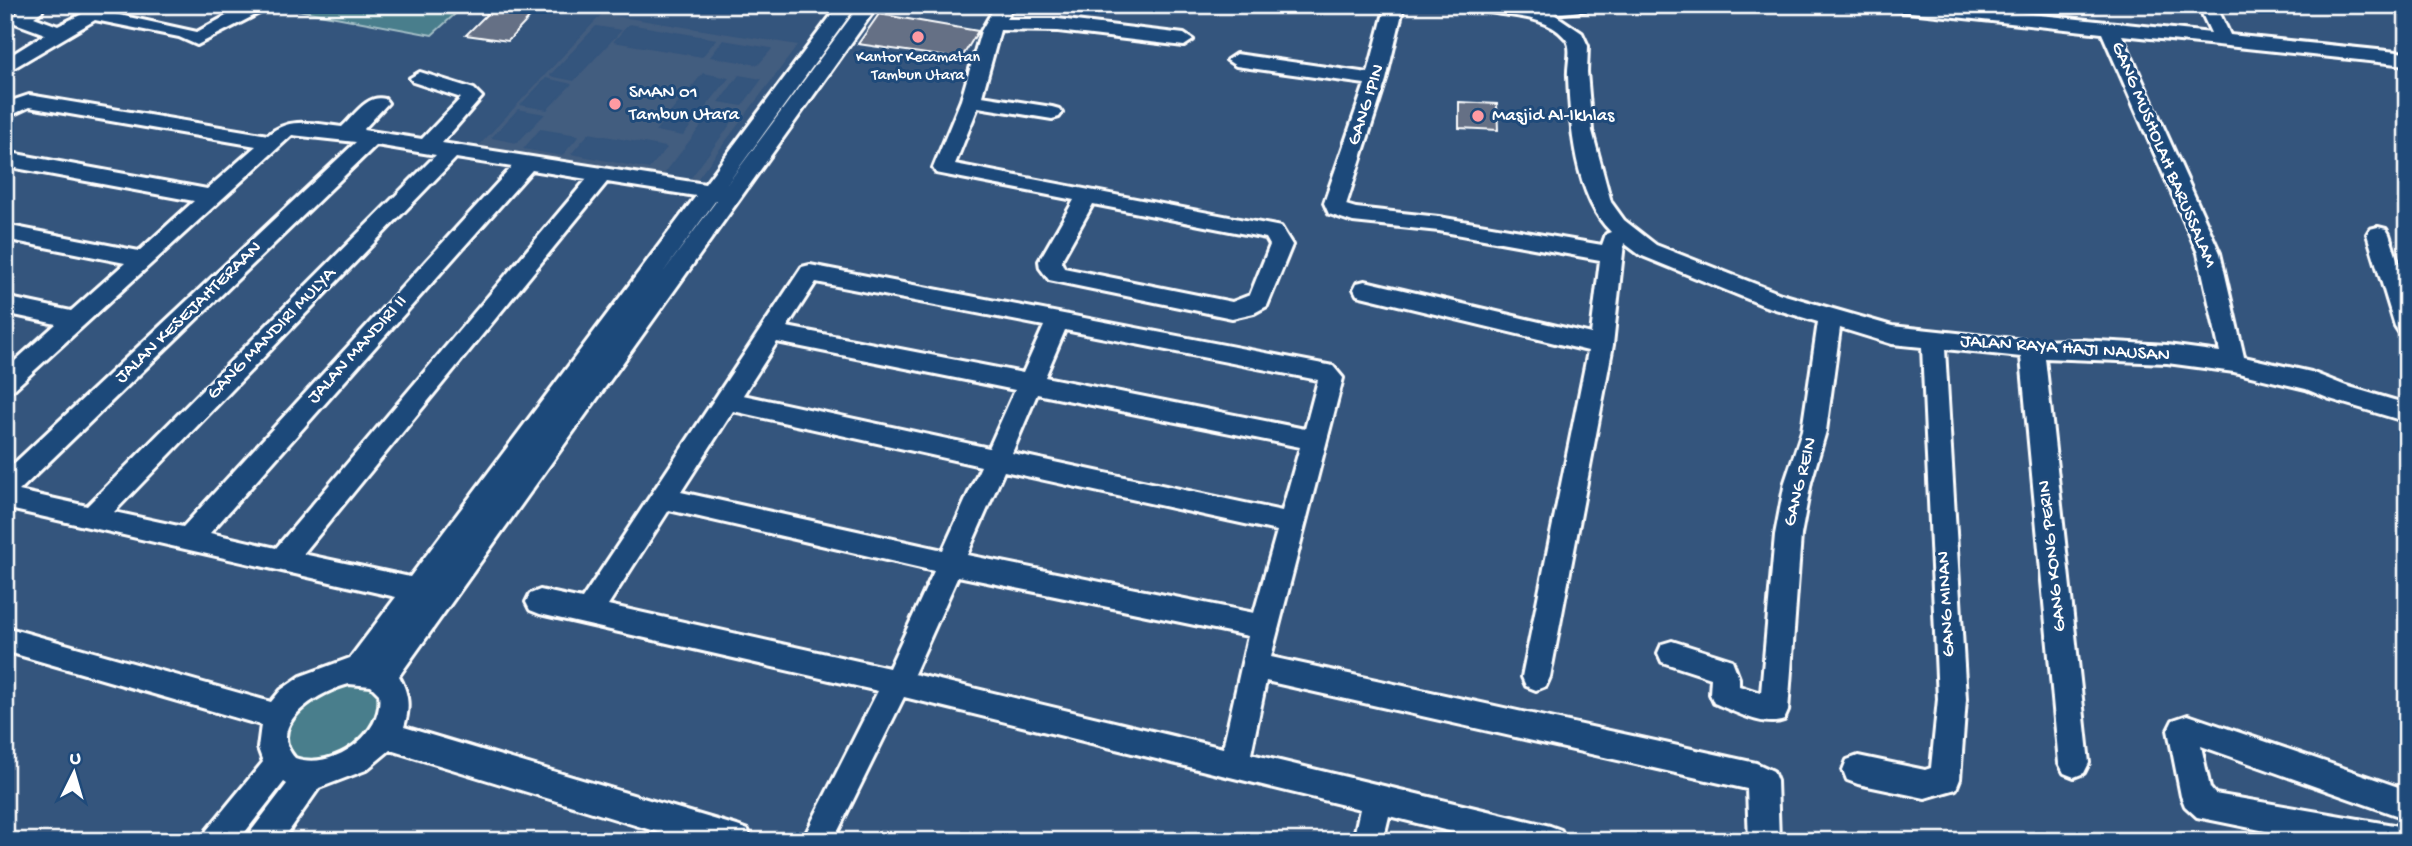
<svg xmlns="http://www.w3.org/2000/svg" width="2412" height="846" font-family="'Gochi Hand',sans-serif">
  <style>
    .built { fill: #435d7f; fill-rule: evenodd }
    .green { fill: #487e8c; stroke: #a4bec6; stroke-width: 2 }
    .building { fill: #657085; stroke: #fff; stroke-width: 2 }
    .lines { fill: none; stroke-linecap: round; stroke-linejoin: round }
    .minor-casing { stroke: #fff; stroke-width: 6 }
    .minor { fill: #1f4a7a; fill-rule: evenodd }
    .poi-dot { fill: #ff9aa2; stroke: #1f4a7a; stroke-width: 2.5 }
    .labels { text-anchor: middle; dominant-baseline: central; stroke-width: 6; stroke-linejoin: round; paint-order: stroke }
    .far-poi-label { font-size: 16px; fill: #fff; stroke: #1f4a7a }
    .poi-label { font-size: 19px; fill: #fff; stroke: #1f4a7a; text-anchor: start }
    .street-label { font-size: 19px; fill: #fff; stroke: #1f4a7a }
  </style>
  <rect width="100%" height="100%" fill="#34557d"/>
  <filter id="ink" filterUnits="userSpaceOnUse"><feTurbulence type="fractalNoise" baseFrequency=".0143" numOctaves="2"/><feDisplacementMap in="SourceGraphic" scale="14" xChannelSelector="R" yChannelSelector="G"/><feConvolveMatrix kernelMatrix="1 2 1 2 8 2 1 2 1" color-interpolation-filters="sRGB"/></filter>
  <g filter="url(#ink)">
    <path class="built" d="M 602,14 L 798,45 L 689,190 L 474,151 ZM 629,24 L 717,39 L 702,57 L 613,42 ZM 596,26 L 622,30 L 574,81 L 549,76 ZM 723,40 L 771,48 L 772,49 L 758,65 L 710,57 ZM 703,73 L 729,78 L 683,136 L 655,131 ZM 739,75 L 762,79 L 742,106 L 719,102 ZM 546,78 L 572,84 L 547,110 L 520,105 ZM 518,109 L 545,114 L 517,143 L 491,138 ZM 713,110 L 738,114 L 688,182 L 661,178 ZM 540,129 L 578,135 L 579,136 L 562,156 L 523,149 ZM 589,133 L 666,147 L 667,148 L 649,169 L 571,154 Z"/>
    <path class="green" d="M 271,5 L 465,5 L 432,35 Z
      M 367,672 L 393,718 L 331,772 L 263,841 L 218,841 L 279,764 L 290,700 Z"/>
    <path class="building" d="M 493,8 L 534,13 L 508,41 L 466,35 Z
      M 879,14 L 978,31 L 961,59 L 858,44 Z
      M 1459,102 L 1497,104 L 1498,130 L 1459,128 Z"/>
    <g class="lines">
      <defs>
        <path id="minor" d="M 24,5 L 44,5 L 42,11 L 34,17 L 58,26 L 92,9 L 197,32 L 246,5 L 262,5 L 264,8 L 261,12 L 197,45 L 179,37 L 95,20 L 5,73 L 5,59 L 45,34 L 15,23 L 12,19 Z
          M 839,5 L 857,5 L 725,187 L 860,5 L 878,5 L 399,676 C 409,694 410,708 404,727 L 737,826 L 748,830 L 752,841 L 687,841 L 390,750 L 366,770 L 319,788 L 282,841 L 248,841 L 252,830 L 287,784 L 284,782 L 238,841 L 203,841 L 207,830 L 263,762 L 258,748 L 261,725 L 5,651 L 5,627 L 271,702 L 281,690 L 301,676 L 350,658 L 396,597 L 5,508 L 5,472 L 356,142 L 292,135 L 13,390 L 5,393 L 5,370 L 56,324 L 5,313 L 5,297 L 71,311 L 125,263 L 5,239 L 5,225 L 139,251 L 194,201 L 5,166 L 5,152 L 207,189 L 256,146 L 29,107 L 5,118 L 5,103 L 29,95 L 268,135 C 290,116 315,124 342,127 C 354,116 367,94 385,99 L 388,103 L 363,130 L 422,139 L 461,98 L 413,82 L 410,78 L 420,72 L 474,89 L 482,97 L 442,143 L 705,184 ZM 376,145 L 436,155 L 87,506 L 19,491 ZM 456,158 L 512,167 L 183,527 L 114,512 ZM 532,170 L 587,179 L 276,548 L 210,533 ZM 607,182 L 696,196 L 410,577 L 303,554 ZM 716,200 L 717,200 L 662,274 ZM 349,684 L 371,686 L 379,694 C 385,734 333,771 295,758 C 264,723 321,691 349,684 Z
          M 996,5 L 1014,5 L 1006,19 L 1058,19 L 1184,34 L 1193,40 L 1184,46 L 1058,31 L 1000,30 L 982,96 L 1052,107 L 1059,109 L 1062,113 L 1059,117 L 1052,119 L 978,107 L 955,164 L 1281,227 L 1292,245 L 1267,306 L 1254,313 L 1232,318 L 1049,280 L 1040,268 L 1039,261 L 1074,200 L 936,173 L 933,168 L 961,100 L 981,31 ZM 1093,204 L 1266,238 L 1270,245 L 1250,295 L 1232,302 L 1064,268 L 1061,261 Z
          M 1386,5 L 1404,5 L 1386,80 L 1346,205 L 1356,208 L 1439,217 L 1602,245 L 1606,234 L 1611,232 C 1575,197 1570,124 1568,76 C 1567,65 1573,48 1566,39 C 1541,8 1488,20 1474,5 L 1524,5 L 1541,9 L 1543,5 L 1599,5 L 1590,10 L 1554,14 L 1582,33 L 1588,46 L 1587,72 L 1592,131 L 1611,202 L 1624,220 L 1656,245 L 1781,294 L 1892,326 L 2032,341 L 2080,340 L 2167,345 L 2220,352 L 2198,253 L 2102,33 L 1891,10 L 1882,5 L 1946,5 L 2211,33 L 2198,5 L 2216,5 L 2230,35 L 2407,53 L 2407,65 L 2122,35 L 2220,253 L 2244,357 L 2311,372 L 2346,386 L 2407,404 L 2407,422 L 2330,399 L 2306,389 L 2234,372 L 2167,363 L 2045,358 L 2089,763 L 2084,773 L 2074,777 L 2064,773 L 2059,763 L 2021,357 L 1945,349 L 1966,699 L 1960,779 L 1956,789 L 1925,798 L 1858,784 L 1847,780 L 1843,770 L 1847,760 L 1858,756 L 1925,770 L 1931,768 L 1938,699 L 1922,347 L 1892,344 L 1840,328 L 1826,431 L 1811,482 L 1801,535 L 1788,711 L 1784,720 C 1764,728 1734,711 1714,703 L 1710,694 L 1711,678 L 1662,662 L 1658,653 L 1662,644 L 1672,641 L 1732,660 L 1739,678 L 1739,686 L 1761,693 L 1775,535 L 1785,482 L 1802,431 L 1818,322 L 1765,306 L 1640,255 L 1624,243 L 1613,345 L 1550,677 L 1546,686 L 1536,690 L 1526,686 L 1522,677 L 1588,351 L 1365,297 L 1357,295 L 1354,289 L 1357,283 L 1365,281 L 1591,334 L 1600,260 L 1439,231 L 1353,222 L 1329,214 L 1324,203 L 1365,84 L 1236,66 L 1227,60 L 1236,54 L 1368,73 Z
          M 2378,227 L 2386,229 L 2389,234 L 2407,290 L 2407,334 L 2399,332 L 2395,326 L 2367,234 L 2370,229 Z
          M 810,265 L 1333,366 L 1343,378 L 1271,657 L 1756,763 L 1773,771 L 1777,781 L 1779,841 L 1749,841 L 1747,789 L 1266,681 L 1251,754 L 1550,826 L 1561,830 L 1565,841 L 1488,841 L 1389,816 L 1383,841 L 1353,841 L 1360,809 L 904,697 L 833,841 L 802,841 L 878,691 L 540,614 L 530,610 L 526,602 L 530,594 L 540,590 L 582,599 L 802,267 ZM 816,282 L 1044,326 L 1023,373 L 787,327 ZM 1065,330 L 1318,380 L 1305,429 L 1045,377 ZM 777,342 L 1015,390 L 989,448 L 743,395 ZM 1037,394 L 1300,447 L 1282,511 L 1012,453 ZM 733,411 L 981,466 L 943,550 L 681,492 ZM 1004,471 L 1277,531 L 1254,613 L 967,555 ZM 669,510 L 934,571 L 889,668 L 608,605 ZM 958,576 L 1248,636 L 1223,748 L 914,674 Z
          M 2188,715 L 2407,790 L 2407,819 L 2201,746 L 2210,788 L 2215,794 L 2399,826 L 2407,829 L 2407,841 L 2314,841 L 2197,817 L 2185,806 L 2181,796 L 2168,730 L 2173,720 Z"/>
      </defs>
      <use href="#minor" class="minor-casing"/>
      <use href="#minor" class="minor"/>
    </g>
  </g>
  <g class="poi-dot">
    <circle cx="918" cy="37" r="7"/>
    <circle cx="615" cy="104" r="7"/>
    <circle cx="1478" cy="116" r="7"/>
  </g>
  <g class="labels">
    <g class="far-poi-label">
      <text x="918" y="58">Kantor Kecamatan<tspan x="918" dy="18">Tambun Utara</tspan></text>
    </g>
    <g class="poi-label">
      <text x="629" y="93">SMAN 01<tspan x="629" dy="22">Tambun Utara</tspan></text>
      <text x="1492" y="116">Masjid Al-Ikhlas</text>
    </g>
    <g class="street-label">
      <text transform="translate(1367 105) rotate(-72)">GANG IPIN</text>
      <text transform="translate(2163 155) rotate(67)">GANG MUSHOLAH BARUSSALAM</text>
      <text transform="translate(189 313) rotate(-44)">JALAN KESEJAHTERAAN</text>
      <text transform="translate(272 334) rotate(-46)">GANG MANDIRI MULYA</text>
      <text transform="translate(2065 349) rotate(4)">JALAN RAYA HAJI NAUSAN</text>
      <text transform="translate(358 350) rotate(-48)">JALAN MANDIRI II</text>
      <text transform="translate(1801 482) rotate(-76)">GANG REIN</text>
      <text transform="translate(2053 556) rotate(-96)">GANG KONG PERIN</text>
      <text transform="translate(1947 604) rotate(-93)">GANG MINAN</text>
    </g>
  </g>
  <rect width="2412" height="846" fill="none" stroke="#1f4a7a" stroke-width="28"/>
  <rect x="14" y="14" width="2384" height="818" fill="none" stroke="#fff" stroke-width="2.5" filter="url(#ink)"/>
  <g transform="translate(74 773) rotate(5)" stroke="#1f4a7a" stroke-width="5" paint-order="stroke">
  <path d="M0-5L12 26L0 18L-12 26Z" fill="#ffffff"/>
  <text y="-10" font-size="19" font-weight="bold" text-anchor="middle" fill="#ffffff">U</text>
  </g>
</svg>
